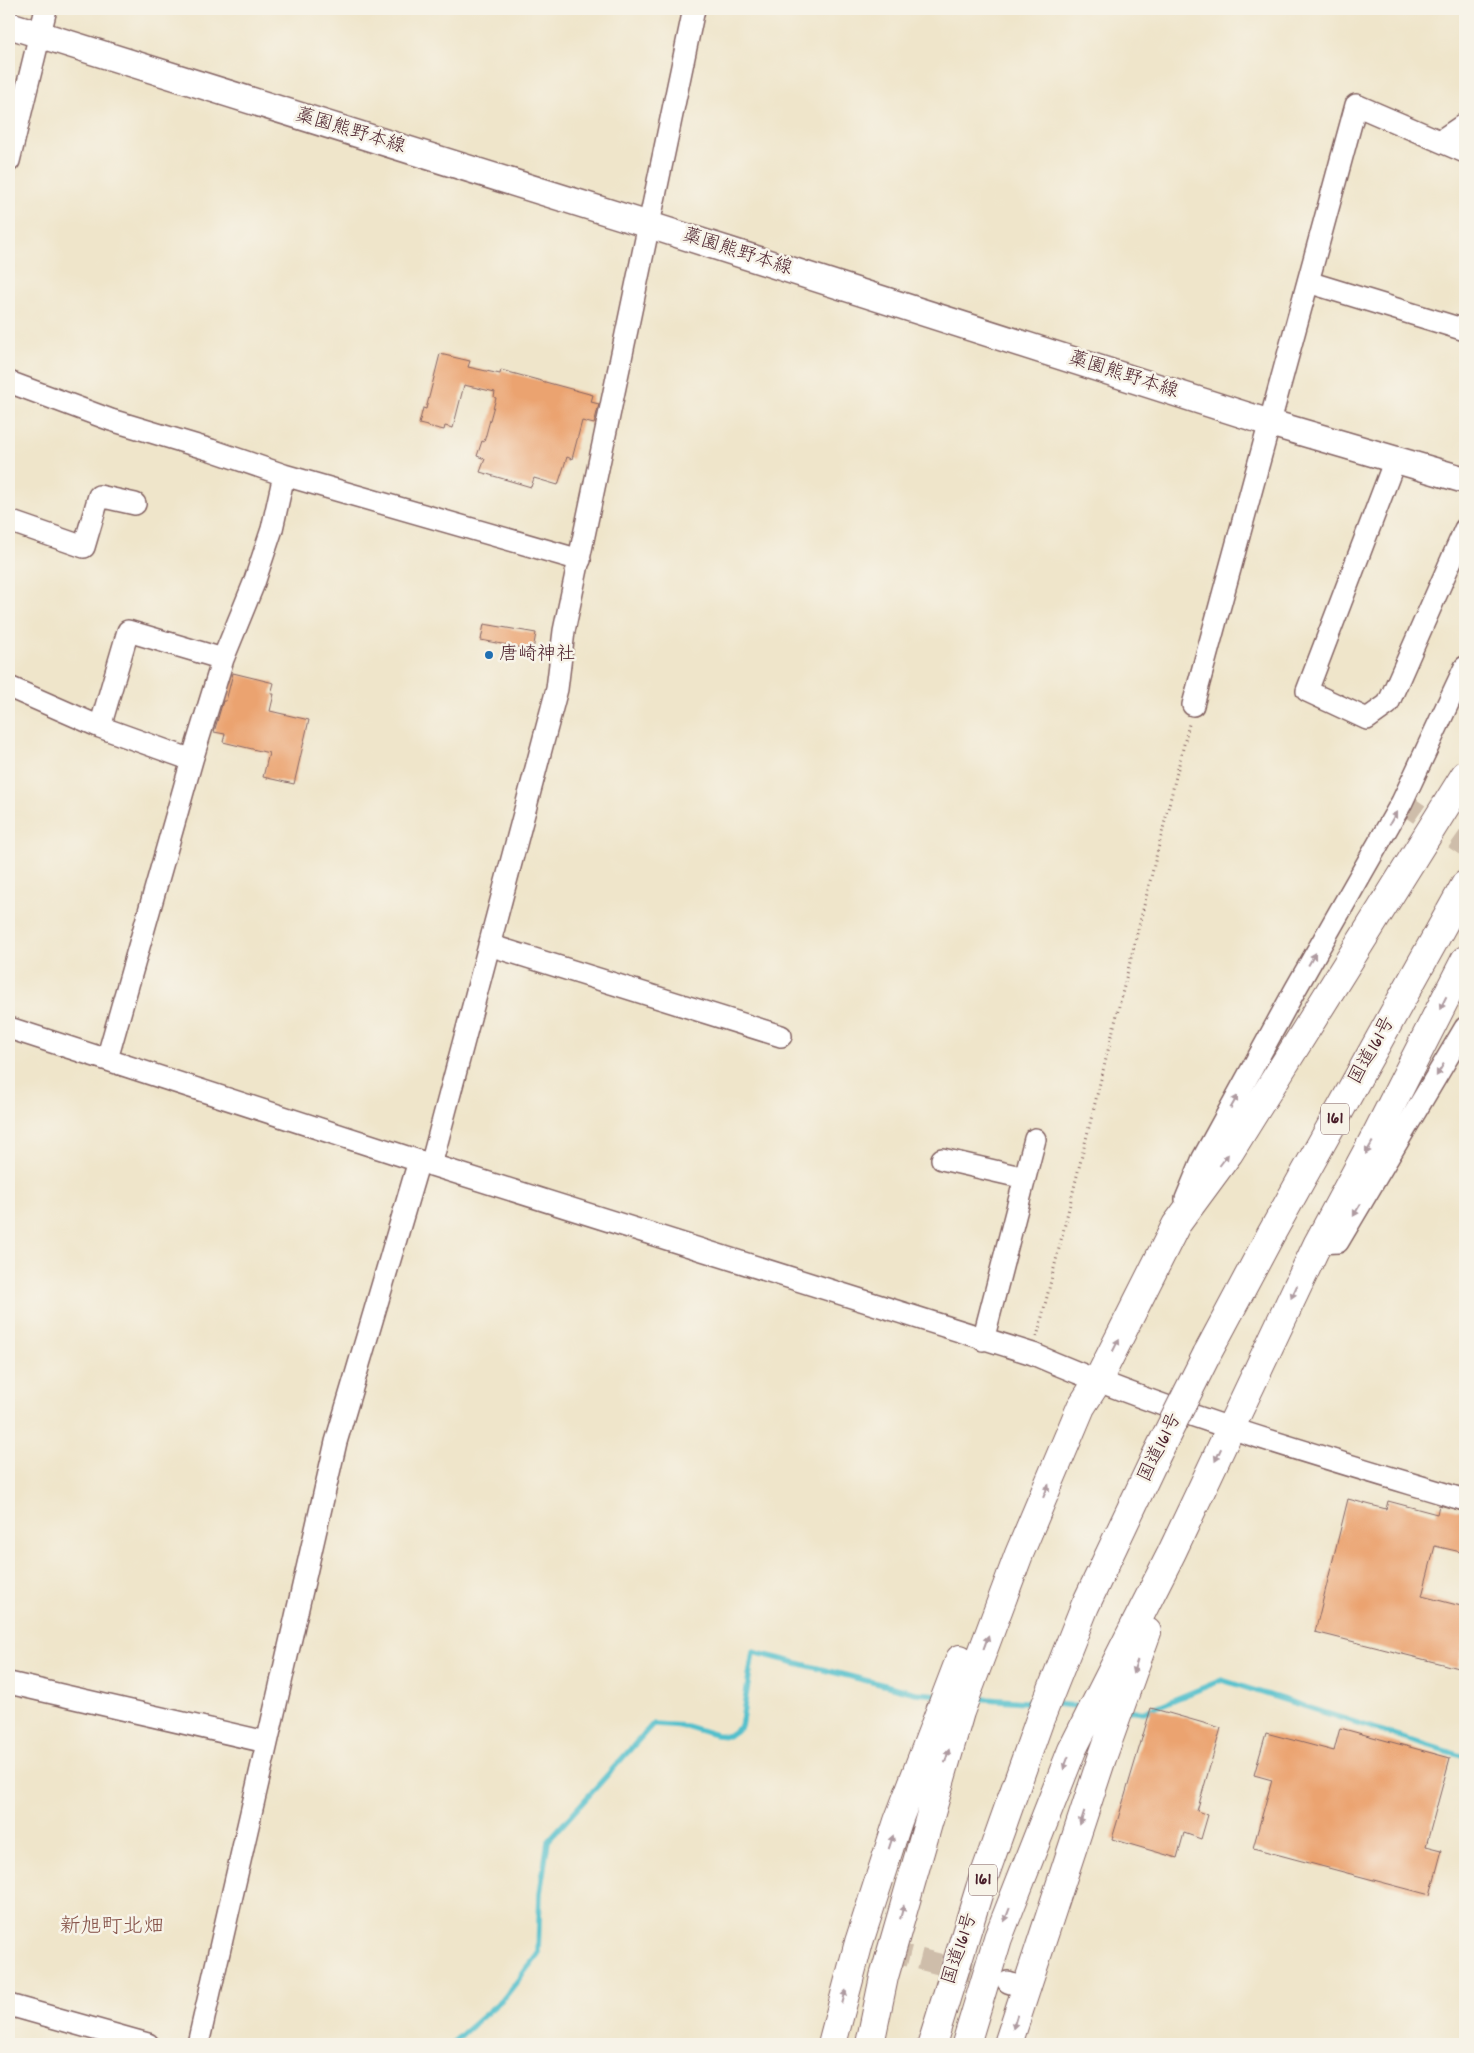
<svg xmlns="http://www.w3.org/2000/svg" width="1474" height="2053" font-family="Dekko,'Klee One',sans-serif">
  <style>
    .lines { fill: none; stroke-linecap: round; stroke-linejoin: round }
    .stream { stroke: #53c0cc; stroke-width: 5.5 }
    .building { fill: #eba36f }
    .minor-tunnel { stroke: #cebdaa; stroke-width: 21; stroke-dasharray: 21 11; stroke-linecap: butt }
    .minor-casing { stroke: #846463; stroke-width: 24 }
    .major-casing { stroke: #846463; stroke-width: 29 }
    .highway-casing { stroke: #846463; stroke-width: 30 }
    .path { stroke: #846463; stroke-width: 3; stroke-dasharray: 1 4; stroke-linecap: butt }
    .minor { stroke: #fff; stroke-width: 21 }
    .major { stroke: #fff; stroke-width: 26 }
    .highway { stroke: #fff; stroke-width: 28 }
    .highway-bridge-casing { stroke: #846463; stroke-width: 30; stroke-linecap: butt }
    .highway-bridge { stroke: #fff; stroke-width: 28 }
    .oneway { fill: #ae9aa0 }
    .poi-dot { fill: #1f6fb2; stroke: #f7f3e8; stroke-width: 2 }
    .labels { text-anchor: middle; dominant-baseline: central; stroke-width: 5; stroke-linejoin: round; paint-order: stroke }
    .shield { fill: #f7f3e8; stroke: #7e5f64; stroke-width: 1 }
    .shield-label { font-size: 18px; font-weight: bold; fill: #4a1f2b }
    .street-label { font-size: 19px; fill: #4a1f2b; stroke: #f7f3e8 }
    .poi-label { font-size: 19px; fill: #4a1f2b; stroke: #f7f3e8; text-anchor: start }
    .quarter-label { font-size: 21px; fill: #824d43; stroke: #f7f3e8 }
  </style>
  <rect width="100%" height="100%" fill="#f7f3e8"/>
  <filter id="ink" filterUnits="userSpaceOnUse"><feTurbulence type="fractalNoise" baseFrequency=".02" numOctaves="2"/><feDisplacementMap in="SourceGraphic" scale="10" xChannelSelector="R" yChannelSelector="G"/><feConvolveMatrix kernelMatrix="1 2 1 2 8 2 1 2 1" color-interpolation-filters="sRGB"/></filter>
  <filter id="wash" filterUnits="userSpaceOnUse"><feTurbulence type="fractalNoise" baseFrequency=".0096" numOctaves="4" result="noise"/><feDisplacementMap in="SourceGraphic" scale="20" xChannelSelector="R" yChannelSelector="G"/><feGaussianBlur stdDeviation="1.12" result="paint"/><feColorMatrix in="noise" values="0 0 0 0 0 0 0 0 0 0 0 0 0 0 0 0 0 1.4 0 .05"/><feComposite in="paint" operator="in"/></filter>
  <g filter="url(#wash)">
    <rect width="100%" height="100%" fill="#efe5ca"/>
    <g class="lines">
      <path class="stream" d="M 973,1698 L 1038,1703
        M 1055,1704 L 1086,1707
        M 1127,1710 L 1144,1712 L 1222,1680 L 1465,1757
        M 451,2044 L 505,1997 L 538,1954 L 540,1893 L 548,1841 L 653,1724 L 686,1726 L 716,1735 L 728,1736 L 741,1727 L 753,1652 L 916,1693 L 939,1695"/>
    </g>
    <g id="blocks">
      <path class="building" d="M 440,354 L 470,361 L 468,367 L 500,374 L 501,370 L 593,395 L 591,402 L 599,404 L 594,424 L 582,421 L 572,459 L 567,457 L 558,485 L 534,478 L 531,487 L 480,472 L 485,459 L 477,456 L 482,441 L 484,442 L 496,398 L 494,397 L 495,392 L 464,385 L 453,428 L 445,426 L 444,430 L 419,424 L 423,408 L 426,409 Z
        M 484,624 L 536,633 L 533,650 L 481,640 Z
        M 233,673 L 274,683 L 271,694 L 274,694 L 270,711 L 309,720 L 294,784 L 263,777 L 269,753 L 223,742 L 225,734 L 214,732 L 223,701 L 226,701 Z
        M 1348,1499 L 1386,1509 L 1388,1501 L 1437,1514 L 1439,1505 L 1465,1512 L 1465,1553 L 1435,1546 L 1422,1596 L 1465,1607 L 1465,1639 L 1458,1668 L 1315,1632 Z
        M 1151,1708 L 1221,1728 L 1197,1811 L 1208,1815 L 1201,1839 L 1184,1833 L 1177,1858 L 1112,1839 Z
        M 1340,1728 L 1450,1758 L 1426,1846 L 1442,1850 L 1430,1895 L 1253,1848 L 1272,1780 L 1254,1775 L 1266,1733 L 1334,1751 Z"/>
    </g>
  </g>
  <g filter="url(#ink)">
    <use href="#blocks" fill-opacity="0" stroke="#846463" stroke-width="1"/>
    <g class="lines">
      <path class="minor-tunnel" d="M 1402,802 L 1465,846
        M 889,1951 L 1000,1980"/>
      <defs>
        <path id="minor" d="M 1440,141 L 1465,124
          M 9,161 L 46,9
          M 1308,282 L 1465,330
          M 9,382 L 111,420 L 211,450 L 284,475 L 580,560
          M 1395,460 L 1307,691 L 1367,719 L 1388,704 L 1465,529
          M 9,521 L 84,547 L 99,496 L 135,504
          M 9,687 L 100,727 L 192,760
          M 1193,705 L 1356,105 L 1465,152
          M 100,727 L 128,631 L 223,659
          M 489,945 L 781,1036
          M 9,1028 L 419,1161 L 1033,1354 C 1173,1415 1319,1456 1465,1500
          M 107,1059 L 192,760 L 223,659 L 254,583 L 272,529 L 284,475
          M 942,1159 L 1025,1178
          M 431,1165 L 557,689 L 564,631 L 694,9
          M 1186,1199 L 1203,1158 L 1213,1140 L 1295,990 L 1402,802 L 1465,667
          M 1318,1243 L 1338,1242 L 1465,1028
          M 983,1340 L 1035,1139
          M 9,1683 L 266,1742
          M 1008,1982 L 1026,1988
          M 9,2005 L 148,2044
          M 198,2044 L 336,1442 L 419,1161"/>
        <path id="major" d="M 9,25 L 649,225 L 1270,423 L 1465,480"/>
        <path id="highway" d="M 1207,1354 L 1270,1236 L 1465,885
          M 832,2044 L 859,1942 L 898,1821 L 960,1659
          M 870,2044 L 884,1977 L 960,1712 L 1019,1554 L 1081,1407 L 1097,1382 L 1176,1225 L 1229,1153 L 1465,775
          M 932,2044 L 980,1888 L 1040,1719 L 1085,1606 L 1156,1456
          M 966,2044 L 998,1938 L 1072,1750 L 1171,1554 L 1318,1243 L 1377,1133 L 1465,960
          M 1008,2044 L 1102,1758 L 1147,1632"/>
      </defs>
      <use href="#minor" class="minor-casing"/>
      <use href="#major" class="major-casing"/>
      <use href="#highway" class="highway-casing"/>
      <path class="path" d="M 1037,1337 L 1189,724"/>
      <use href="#minor" class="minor"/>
      <use href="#major" class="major"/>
      <use href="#highway" class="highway"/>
      <defs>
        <path id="highway-bridge" d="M 1156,1456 L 1207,1354"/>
      </defs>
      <use href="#highway-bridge" class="highway-bridge-casing"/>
      <use href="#highway-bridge" class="highway-bridge"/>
    </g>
    <defs><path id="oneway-solid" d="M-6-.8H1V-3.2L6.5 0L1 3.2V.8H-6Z" transform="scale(1.25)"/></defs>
    <g class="oneway">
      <use href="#oneway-solid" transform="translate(1393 818) rotate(-60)"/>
      <use href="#oneway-solid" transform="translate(1312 959) rotate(-60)"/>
      <use href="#oneway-solid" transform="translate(1443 1003) rotate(117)"/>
      <use href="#oneway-solid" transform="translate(1440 1070) rotate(121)"/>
      <use href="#oneway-solid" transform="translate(1234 1102) rotate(-61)"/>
      <use href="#oneway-solid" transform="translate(1369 1148) rotate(119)"/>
      <use href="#oneway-solid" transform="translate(1224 1160) rotate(-53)"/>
      <use href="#oneway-solid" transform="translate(1357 1210) rotate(121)"/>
      <use href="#oneway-solid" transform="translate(1294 1292) rotate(115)"/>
      <use href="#oneway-solid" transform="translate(1116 1345) rotate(-63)"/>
      <use href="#oneway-solid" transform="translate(1218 1455) rotate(115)"/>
      <use href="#oneway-solid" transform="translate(1046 1491) rotate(-67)"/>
      <use href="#oneway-solid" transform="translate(986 1642) rotate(-70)"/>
      <use href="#oneway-solid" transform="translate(1135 1667) rotate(109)"/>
      <use href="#oneway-solid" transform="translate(947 1756) rotate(-73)"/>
      <use href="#oneway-solid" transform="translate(1066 1763) rotate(111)"/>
      <use href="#oneway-solid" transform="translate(1082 1818) rotate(108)"/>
      <use href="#oneway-solid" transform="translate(891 1842) rotate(-72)"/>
      <use href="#oneway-solid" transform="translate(902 1912) rotate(-75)"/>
      <use href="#oneway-solid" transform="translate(1007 1915) rotate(111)"/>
      <use href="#oneway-solid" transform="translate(844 1997) rotate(-75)"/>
      <use href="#oneway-solid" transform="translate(1015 2022) rotate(107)"/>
    </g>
  </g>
  <circle class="poi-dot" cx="489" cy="655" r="5"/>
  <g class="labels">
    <g class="shield">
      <rect x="1321" y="1103.5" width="28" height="31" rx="4"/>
      <rect x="969" y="1864.5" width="28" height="31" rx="4"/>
    </g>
    <g class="shield-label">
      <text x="1335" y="1119">161</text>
      <text x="983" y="1880">161</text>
    </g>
    <g class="street-label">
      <text transform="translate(350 132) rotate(17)">藁園熊野本線</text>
      <text transform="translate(737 253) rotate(18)">藁園熊野本線</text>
      <text transform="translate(1123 376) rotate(18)">藁園熊野本線</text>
      <text transform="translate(1373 1051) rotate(-61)">国道161号</text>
      <text transform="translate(1161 1448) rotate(-64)">国道161号</text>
      <text transform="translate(961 1949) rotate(-72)">国道161号</text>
    </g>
    <g class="poi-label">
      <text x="499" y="655">唐崎神社</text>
    </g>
    <g class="quarter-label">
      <text x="112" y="1928">新旭町北畑</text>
    </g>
  </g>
  <rect width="1474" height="2053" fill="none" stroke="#f7f3e8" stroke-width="30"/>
</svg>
